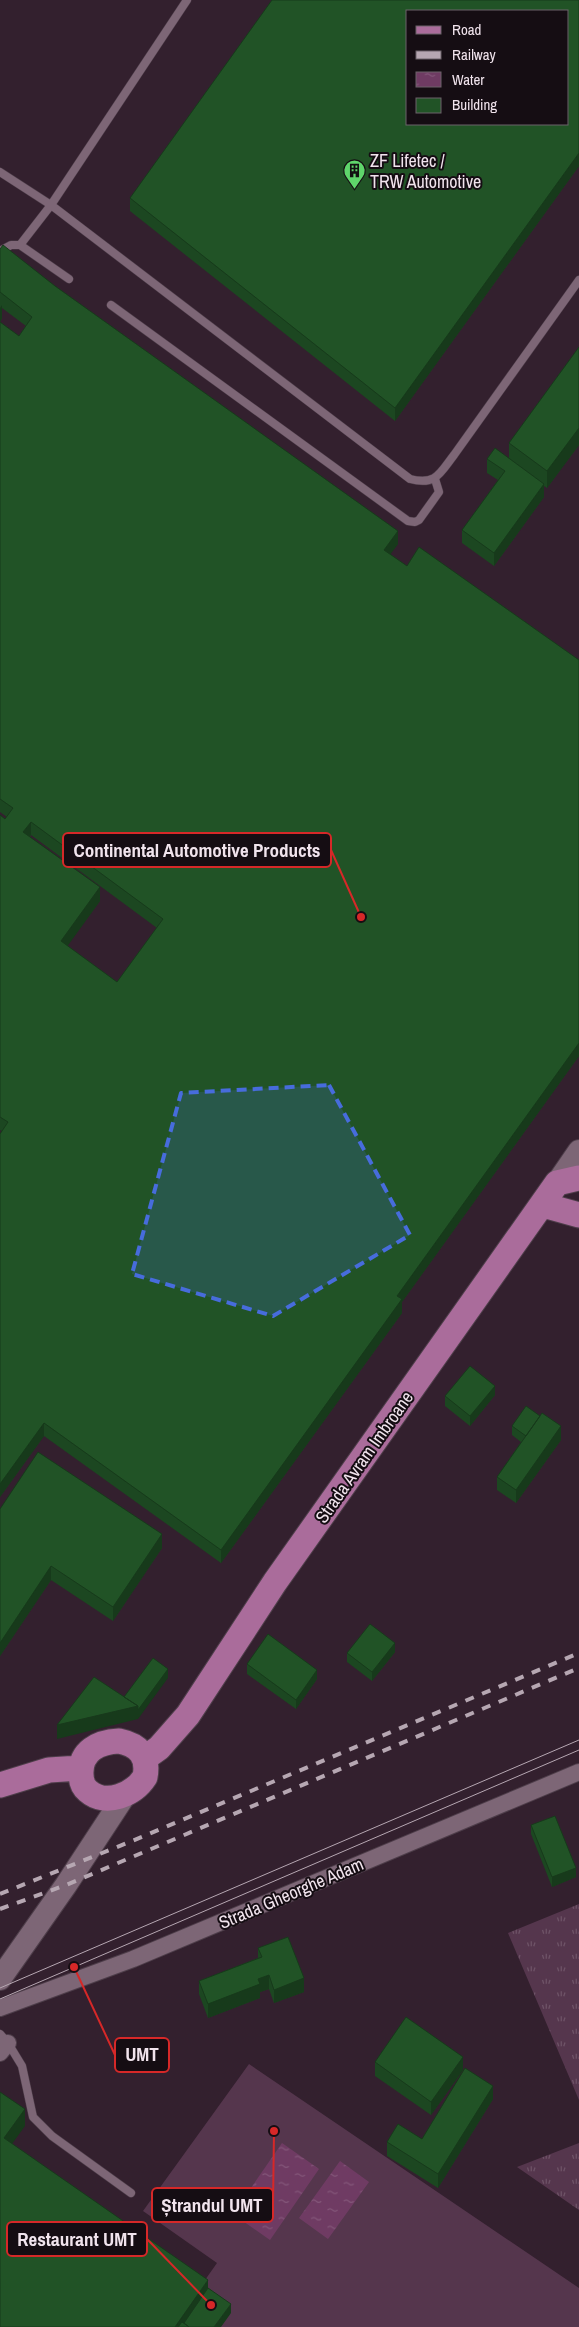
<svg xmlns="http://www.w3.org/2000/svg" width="579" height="2327" font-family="'Archivo Narrow',sans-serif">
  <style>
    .grass { fill: url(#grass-tufts) }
    .garden { fill: #55364d }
    .water { fill: url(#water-ripples) }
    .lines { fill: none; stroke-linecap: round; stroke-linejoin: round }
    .lane-casing { stroke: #4e3e4a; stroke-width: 9 }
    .street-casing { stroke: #4e3e4a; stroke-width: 18 }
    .secondary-casing { stroke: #4e3e4a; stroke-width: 24 }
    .primary-casing { stroke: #4e3e4a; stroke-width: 27 }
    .lane { stroke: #7d6676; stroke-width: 8 }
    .street { stroke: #7d6676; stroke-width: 16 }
    .secondary { stroke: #7d6676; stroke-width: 22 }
    .primary { stroke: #aa6c9b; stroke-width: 25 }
    .tram { stroke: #b6a7b2; stroke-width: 1 }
    .rail { stroke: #b6a7b2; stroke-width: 4; stroke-dasharray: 9 9; stroke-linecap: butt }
    .wall { fill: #1c4721; fill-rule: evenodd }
    .shaded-wall { fill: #173a1b }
    .building { fill: #215326; stroke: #173a1b; fill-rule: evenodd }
    .marked { fill: #476cdc; fill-opacity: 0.2; stroke: #476cdc; stroke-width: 4; stroke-dasharray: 10 6; stroke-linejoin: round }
    .labels { text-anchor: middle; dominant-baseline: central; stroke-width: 4; stroke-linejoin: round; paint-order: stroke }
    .poi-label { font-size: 18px; fill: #f1e4ed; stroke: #150d13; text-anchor: start }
    .street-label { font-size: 18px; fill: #f1e4ed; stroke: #150d13 }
    .leader { fill: none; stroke: #d62828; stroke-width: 2 }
    .callout-dot { fill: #d62828; stroke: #150d13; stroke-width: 2 }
    .callout { fill: #150d13; stroke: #d62828; stroke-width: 2 }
    .callout-label { font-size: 19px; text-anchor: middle; font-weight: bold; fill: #f1e4ed }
  </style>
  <defs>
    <pattern id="grass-tufts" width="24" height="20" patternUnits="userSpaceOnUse" patternTransform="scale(1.25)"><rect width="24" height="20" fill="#55364d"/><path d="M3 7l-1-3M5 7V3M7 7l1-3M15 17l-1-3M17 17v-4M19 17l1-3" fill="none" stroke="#6e5367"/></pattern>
    <pattern id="water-ripples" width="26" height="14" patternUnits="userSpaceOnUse" patternTransform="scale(1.25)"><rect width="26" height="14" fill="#6f3b63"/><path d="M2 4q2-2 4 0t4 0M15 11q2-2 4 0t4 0" fill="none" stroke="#84577a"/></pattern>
  </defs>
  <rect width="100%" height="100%" fill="#33202e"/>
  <path class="grass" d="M 579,1904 L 579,2100 L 508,1933 Z
    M 579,2143 L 579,2210 L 517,2167 Z"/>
  <path class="garden" d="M 249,2064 L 579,2288 L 579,2327 L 187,2327 L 198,2290 L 217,2263 L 143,2211 Z"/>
  <path class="water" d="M 282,2143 L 319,2169 L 270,2240 L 233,2214 Z
    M 340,2161 L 369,2182 L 328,2239 L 299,2218 Z"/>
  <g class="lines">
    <defs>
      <path id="lane" d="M 0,172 L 51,205 L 410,479 C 436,486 440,473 454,455 L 579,280
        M 20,245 L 51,205 L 187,0
        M 0,251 L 11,245 L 20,245 L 69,279
        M 111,305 L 408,521 L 415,522 L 419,520 L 439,492 L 435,479
        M 0,2034 L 8,2043 L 22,2066 L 33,2117 L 52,2136 L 131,2193"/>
      <path id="street" d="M 0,2008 L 133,1959 L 579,1772
        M 0,2053 L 8,2043"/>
      <path id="secondary" d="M 557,1183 L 579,1151
        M 0,1979 L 66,1885 L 125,1795"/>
      <path id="primary" d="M 543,1205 L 579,1215
        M 119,1741 C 139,1745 149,1756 145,1777 C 134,1794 106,1807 88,1791 C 83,1787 81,1781 81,1774 C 80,1751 98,1742 119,1741 Z
        M 145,1758 L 159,1748 L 188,1715 L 275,1582 L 557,1183 L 579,1178
        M 0,1785 L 49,1770 L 80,1768"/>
    </defs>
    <use href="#lane" class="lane-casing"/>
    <use href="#street" class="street-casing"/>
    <use href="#secondary" class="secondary-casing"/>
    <use href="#primary" class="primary-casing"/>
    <use href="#lane" class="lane"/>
    <use href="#street" class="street"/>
    <use href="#secondary" class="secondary"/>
    <use href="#primary" class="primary"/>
    <path class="tram" d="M 0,1988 L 579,1740
      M 0,1999 L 579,1750"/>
    <path class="rail" d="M 0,1894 L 132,1841 L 579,1653
      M 0,1909 L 66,1885 L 579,1668"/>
  </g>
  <path class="wall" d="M 579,0 L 579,166 L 395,421 L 130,211 L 130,198 Z
    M 0,249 L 55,286 L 398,544 L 390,554 L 407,566 L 579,660 L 579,1056 L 402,1302 L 402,1313 L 221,1563 L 44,1436 L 0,1497 L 0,1134 L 2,1131 L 0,1130 L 0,815 L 5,819 L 7,817 L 0,812 L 0,322 L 19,336 L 26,326 L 2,308 L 2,318 L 0,322 ZM 31,835 L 157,928 L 117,982 L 67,946 L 100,901 L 30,837 Z
    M 579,347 L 579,445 L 547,488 L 544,486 L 544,497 L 494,566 L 462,543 L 462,530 L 498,480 L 487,473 L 487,459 L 509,458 L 509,443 Z
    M 495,1395 L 470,1426 L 445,1406 L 445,1396 Z
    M 512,1426 L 561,1440 L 516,1503 L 497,1490 L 497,1477 L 521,1442 L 512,1435 Z
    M 0,1509 L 162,1548 L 113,1621 L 51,1580 L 0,1656 Z
    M 395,1652 L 372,1681 L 347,1662 L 347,1653 Z
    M 247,1664 L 317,1679 L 296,1709 L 247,1674 Z
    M 531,1825 L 576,1877 L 552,1887 L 531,1834 Z
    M 258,1948 L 304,1992 L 274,2003 L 269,1989 L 260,1992 L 260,1998 L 208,2018 L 199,1994 L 199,1981 L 258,1958 Z
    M 375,2062 L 463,2070 L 431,2115 L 375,2076 Z
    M 493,2099 L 438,2188 L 387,2156 L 387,2142 L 422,2139 Z"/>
  <path class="shaded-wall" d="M 579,153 L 579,166 L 395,421 L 395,408 Z
    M 2,305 L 2,318 L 0,322 L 0,308 Z
    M 579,428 L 579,445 L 547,488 L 547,471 Z
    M 544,484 L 544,497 L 494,566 L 494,553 Z
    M 398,531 L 398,544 L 384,563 L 384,550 Z
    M 31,822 L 31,835 L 23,845 L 23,832 Z
    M 100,887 L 100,901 L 61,955 L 61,941 Z
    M 579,1043 L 579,1056 L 402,1302 L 402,1313 L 221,1563 L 221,1550 L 397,1296 Z
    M 495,1386 L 495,1395 L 470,1426 L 470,1416 Z
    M 44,1423 L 44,1436 L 0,1497 L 0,1484 Z
    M 561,1426 L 561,1440 L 516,1503 L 516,1490 Z
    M 162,1534 L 162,1548 L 113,1621 L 113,1607 Z
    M 51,1566 L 51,1580 L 0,1656 L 0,1643 Z
    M 395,1643 L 395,1652 L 372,1681 L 372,1672 Z
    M 168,1669 L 168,1678 L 138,1719 L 57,1739 L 57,1725 L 138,1706 Z
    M 317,1670 L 317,1679 L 296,1709 L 296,1700 Z
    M 576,1868 L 576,1877 L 552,1887 L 552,1877 Z
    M 269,1975 L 269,1989 L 260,1992 L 260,1998 L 208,2018 L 208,2004 L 258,1979 Z
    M 304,1978 L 304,1992 L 274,2003 L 274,1990 Z
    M 463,2057 L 463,2070 L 431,2115 L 431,2102 Z
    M 493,2086 L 493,2099 L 438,2188 L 438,2174 Z
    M 25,2109 L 25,2126 L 4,2155 L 4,2138 Z
    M 208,2280 L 208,2298 L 182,2327 L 175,2327 Z
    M 231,2304 L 231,2313 L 221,2327 L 214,2327 Z"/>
  <path class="building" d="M 272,0 L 579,0 L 579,153 L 395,408 L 130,198 ZM 408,11 L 568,11 L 568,124 L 408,124 Z
    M 3,245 L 55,286 L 398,531 L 384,550 L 407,566 L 419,547 L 579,660 L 579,1043 L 397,1296 L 402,1299 L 221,1550 L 44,1423 L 0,1484 L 0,1134 L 8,1122 L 0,1117 L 0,815 L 5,819 L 13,808 L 0,799 L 0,322 L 19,336 L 32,317 L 0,292 L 0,249 ZM 31,822 L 163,919 L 117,982 L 61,941 L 100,887 L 23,832 Z
    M 579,347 L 579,428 L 547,471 L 509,443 Z
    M 495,448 L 544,484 L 494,553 L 462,530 L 505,471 L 487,459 Z
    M 470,1366 L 495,1386 L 470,1416 L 445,1396 Z
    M 526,1406 L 540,1416 L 526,1436 L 512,1426 Z
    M 542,1413 L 561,1426 L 516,1490 L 497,1477 Z
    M 38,1452 L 162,1534 L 113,1607 L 51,1566 L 0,1643 L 0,1509 Z
    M 370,1624 L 395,1643 L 372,1672 L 347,1653 Z
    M 268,1634 L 317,1670 L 296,1700 L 247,1664 Z
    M 153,1658 L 168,1669 L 138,1710 L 138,1706 L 124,1697 Z
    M 94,1677 L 138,1706 L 57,1725 Z
    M 555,1816 L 576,1868 L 552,1877 L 531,1825 Z
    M 288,1937 L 304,1978 L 274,1990 L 269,1975 L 258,1979 L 260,1984 L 208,2004 L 199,1981 L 262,1957 L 258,1948 Z
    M 406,2017 L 463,2057 L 431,2102 L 375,2062 Z
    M 465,2068 L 493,2086 L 438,2174 L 387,2142 L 398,2124 L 422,2139 Z
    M 0,2092 L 25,2109 L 4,2138 L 208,2280 L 175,2327 L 0,2327 Z
    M 208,2288 L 231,2304 L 214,2327 L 189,2327 L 184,2323 Z
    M 182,2322 L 189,2327 L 178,2327 Z"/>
  <path class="marked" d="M 329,1085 L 410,1235 L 273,1316 L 132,1274 L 181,1093 Z"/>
  <defs>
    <symbol id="building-pin" viewBox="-11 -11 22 30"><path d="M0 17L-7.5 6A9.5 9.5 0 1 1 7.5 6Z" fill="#5fd56b" stroke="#150d13"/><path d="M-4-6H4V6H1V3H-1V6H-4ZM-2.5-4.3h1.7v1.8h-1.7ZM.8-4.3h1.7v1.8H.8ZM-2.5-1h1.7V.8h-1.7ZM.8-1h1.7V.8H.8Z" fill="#111"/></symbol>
  </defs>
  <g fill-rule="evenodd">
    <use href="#building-pin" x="342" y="158" width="25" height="34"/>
  </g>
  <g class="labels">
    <g class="poi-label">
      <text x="370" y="160">ZF Lifetec /<tspan x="370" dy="21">TRW Automotive</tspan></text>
    </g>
    <g class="street-label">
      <text transform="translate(364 1457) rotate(-55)">Strada Avram Imbroane</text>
      <text transform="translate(291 1893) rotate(-23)">Strada Gheorghe Adam</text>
    </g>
  </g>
  <path class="leader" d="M361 917L331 850M74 1967L115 2055M274 2131L273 2205M211 2305L147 2239"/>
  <g class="callout-dot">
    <circle cx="361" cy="917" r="5"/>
    <circle cx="74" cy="1967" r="5"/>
    <circle cx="274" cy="2131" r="5"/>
    <circle cx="211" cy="2305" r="5"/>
  </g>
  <g class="callout">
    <rect x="63" y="833" width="268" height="34" rx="5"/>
    <rect x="115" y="2038" width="54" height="34" rx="5"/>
    <rect x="152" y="2188" width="121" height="34" rx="5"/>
    <rect x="7" y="2222" width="140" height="34" rx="5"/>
  </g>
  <g class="callout-label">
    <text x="197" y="857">Continental Automotive Products</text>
    <text x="142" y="2061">UMT</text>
    <text x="212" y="2212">Ștrandul UMT</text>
    <text x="77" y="2246">Restaurant UMT</text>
  </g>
  <rect x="406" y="10" width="162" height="115" fill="#150d13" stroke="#6d636a"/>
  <rect x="416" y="26" width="25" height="8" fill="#aa6c9b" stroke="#6d636a"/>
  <text x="452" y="35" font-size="15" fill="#f1e4ed">Road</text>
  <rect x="416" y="51" width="25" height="8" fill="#b6a7b2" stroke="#6d636a"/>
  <text x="452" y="60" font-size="15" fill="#f1e4ed">Railway</text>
  <rect x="416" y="72" width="25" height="15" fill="url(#water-ripples)" stroke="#6d636a"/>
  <text x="452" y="85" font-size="15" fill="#f1e4ed">Water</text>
  <rect x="416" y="98" width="25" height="15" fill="#215326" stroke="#6d636a"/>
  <text x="452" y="110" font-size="15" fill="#f1e4ed">Building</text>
</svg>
